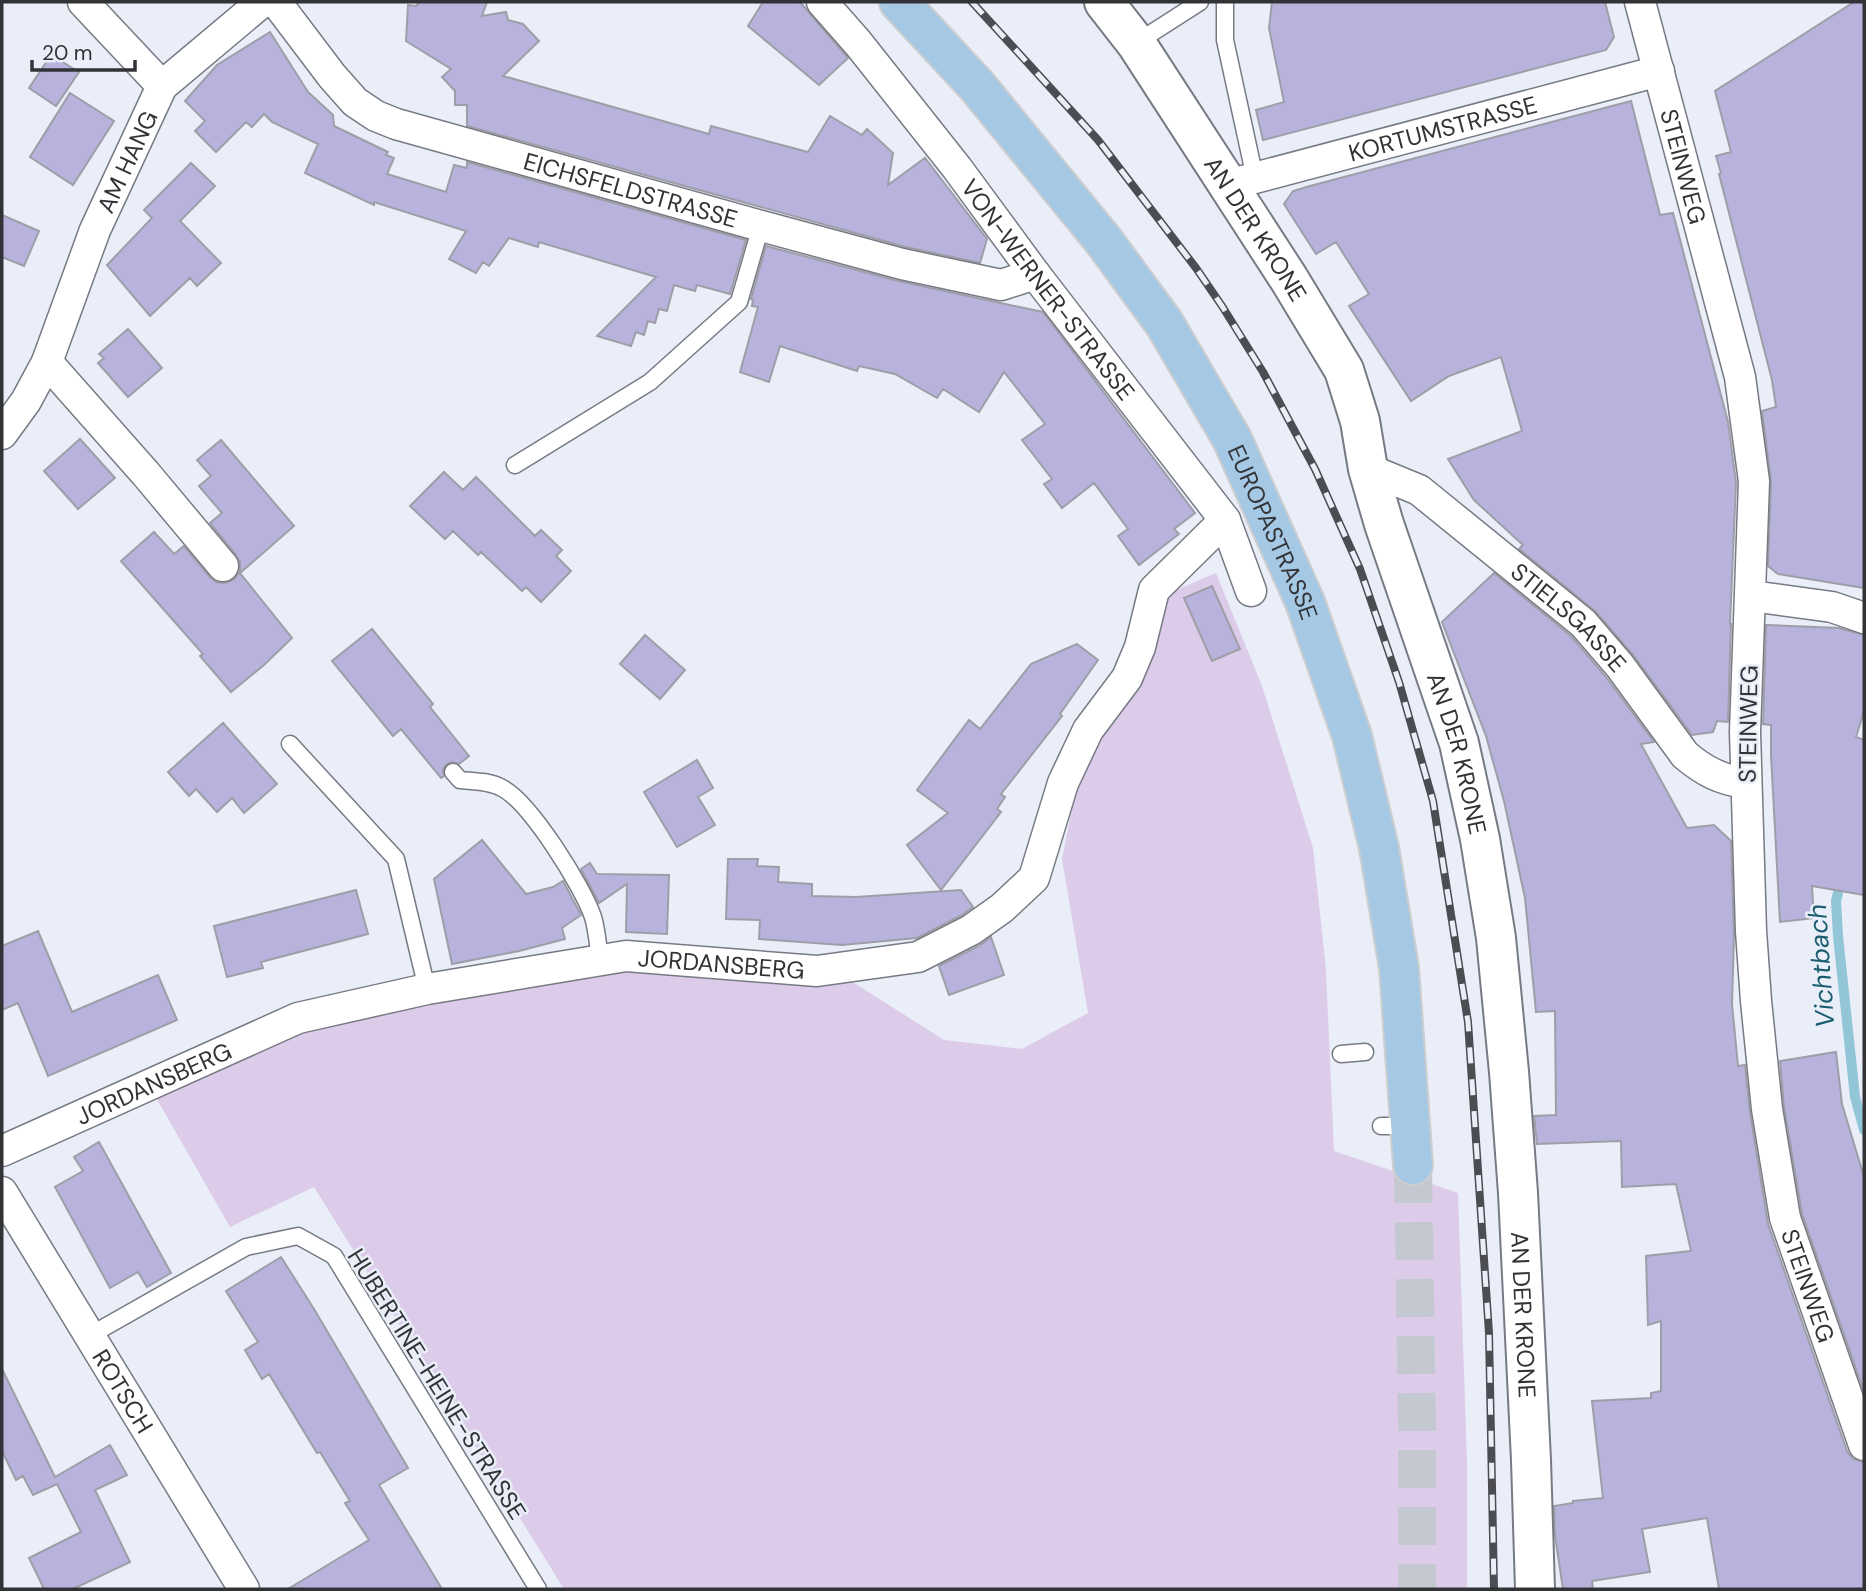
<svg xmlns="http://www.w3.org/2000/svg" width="1866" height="1591" font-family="'DM Sans',sans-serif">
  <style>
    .green { fill: #ddcce9 }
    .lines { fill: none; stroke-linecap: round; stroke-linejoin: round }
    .stream { stroke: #92c5d6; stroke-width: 10 }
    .building { fill: #b7b3dc; stroke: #9f9ea8; stroke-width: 2 }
    .primary-tunnel { stroke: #c4c9d1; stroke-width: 38; stroke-dasharray: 38 19; stroke-linecap: butt }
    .lane-casing { stroke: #767a83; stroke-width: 19 }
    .street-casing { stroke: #767a83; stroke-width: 33 }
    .secondary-casing { stroke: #767a83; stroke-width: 42 }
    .primary-casing { stroke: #cececf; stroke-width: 42 }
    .lane { stroke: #fff; stroke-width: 16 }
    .street { stroke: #fff; stroke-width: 30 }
    .secondary { stroke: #fff; stroke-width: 38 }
    .primary { stroke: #a5c8e4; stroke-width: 38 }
    .rail-casing { stroke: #4b4d52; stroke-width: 8 }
    .rail { stroke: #e9eef8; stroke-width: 5; stroke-dasharray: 16; stroke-linecap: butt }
    .labels { text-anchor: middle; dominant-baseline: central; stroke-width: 5; stroke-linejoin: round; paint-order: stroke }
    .street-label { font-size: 24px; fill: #323337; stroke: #e9eef8 }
    .water-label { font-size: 26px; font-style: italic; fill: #1a5d6f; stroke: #e9eef8 }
  </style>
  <rect width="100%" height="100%" fill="#e9eef8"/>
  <path class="green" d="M 1216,573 L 1262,686 L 1313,848 L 1326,970 L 1334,1151 L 1458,1193 L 1467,1462 L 1467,1589 L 564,1589 L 314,1187 L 230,1227 L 154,1094 L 302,1033 L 431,997 L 626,966 L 848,979 L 944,1040 L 1022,1049 L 1088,1013 L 1062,859 L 1076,788 L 1167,594 Z"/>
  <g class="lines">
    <path class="stream" d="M 1842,877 L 1836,901 L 1838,936 L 1855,1097 L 1864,1130"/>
  </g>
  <path class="building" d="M 420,2 L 487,2 L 482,16 L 506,12 L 508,20 L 523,24 L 539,41 L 503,76 L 709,134 L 711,126 L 808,152 L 830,116 L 862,135 L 867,129 L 893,153 L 888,185 L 925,158 L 987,239 L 980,263 L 906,247 L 467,126 L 467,105 L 455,105 L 455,91 L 442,77 L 451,69 L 406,41 L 408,5 L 416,6 Z
    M 763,2 L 800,2 L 848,58 L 819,85 L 748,26 Z
    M 1272,2 L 1605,2 L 1614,37 L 1606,50 L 1263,140 L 1256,110 L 1284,102 L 1269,28 Z
    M 1854,2 L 1864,2 L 1864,588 L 1778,574 L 1768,566 L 1771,481 L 1762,411 L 1776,407 L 1772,380 L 1719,174 L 1721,173 L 1716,156 L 1731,152 L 1715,91 Z
    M 270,32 L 308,92 L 333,115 L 334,126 L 388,152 L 386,155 L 394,158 L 387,174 L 446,192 L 454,165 L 467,168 L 467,162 L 746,240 L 730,294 L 697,285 L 695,291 L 674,285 L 667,311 L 659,309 L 655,323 L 648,321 L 644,335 L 636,332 L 631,346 L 597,336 L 656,277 L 539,242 L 538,247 L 509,238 L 489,266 L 483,262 L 476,273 L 449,259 L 466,231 L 374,202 L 374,205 L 305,173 L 318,144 L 272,122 L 264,114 L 252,127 L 246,122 L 216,152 L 195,131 L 205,121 L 185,101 L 217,65 Z
    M 51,55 L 79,72 L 56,106 L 29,88 Z
    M 70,93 L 114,121 L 73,185 L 30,157 Z
    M 1631,101 L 1660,215 L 1673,213 L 1728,422 L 1736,482 L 1730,624 L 1731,624 L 1728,722 L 1717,721 L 1713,732 L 1692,735 L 1634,656 L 1596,612 L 1519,549 L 1523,545 L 1474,500 L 1448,459 L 1522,431 L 1501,357 L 1449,376 L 1411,401 L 1349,306 L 1369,294 L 1336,242 L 1316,254 L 1284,204 L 1293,191 L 1310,186 Z
    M 191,163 L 215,186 L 180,221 L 221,263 L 197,286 L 190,278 L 150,316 L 107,265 L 152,218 L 144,210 Z
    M 2,215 L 39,231 L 24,266 L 2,257 Z
    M 766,246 L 898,281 L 1043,312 L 1195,513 L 1174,529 L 1179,534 L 1139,565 L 1118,536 L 1128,529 L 1094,483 L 1062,508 L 1044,484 L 1052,479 L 1022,440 L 1045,424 L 1004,372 L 979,412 L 943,389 L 937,398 L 895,374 L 859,366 L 857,371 L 780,346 L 769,382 L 740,372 L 758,307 L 752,306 L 753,300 L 751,299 Z
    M 128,329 L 162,368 L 128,397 L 98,363 L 104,358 L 99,354 Z
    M 80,439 L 115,478 L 78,509 L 44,471 Z
    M 221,440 L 294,526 L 240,573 L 292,638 L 264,665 L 231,692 L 200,656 L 203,654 L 121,561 L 154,532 L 174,554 L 184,546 L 210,577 L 216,582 L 225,583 L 235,579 L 240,571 L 240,562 L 236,555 L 210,523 L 222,513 L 199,486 L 211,476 L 197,460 Z
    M 444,472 L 463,490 L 476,477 L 535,536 L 541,530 L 562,550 L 556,556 L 571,571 L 541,602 L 526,587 L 522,591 L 481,552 L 478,555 L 453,531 L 445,539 L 410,506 Z
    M 1494,573 L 1571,636 L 1606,677 L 1654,742 L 1641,744 L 1687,828 L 1714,825 L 1731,841 L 1734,934 L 1732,1004 L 1738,1066 L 1745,1065 L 1750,1112 L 1768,1224 L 1847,1451 L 1853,1459 L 1864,1462 L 1864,1589 L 1719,1589 L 1707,1518 L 1642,1529 L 1650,1572 L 1592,1581 L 1593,1589 L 1563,1589 L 1555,1536 L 1554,1506 L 1573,1503 L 1573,1501 L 1603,1498 L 1592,1401 L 1651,1398 L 1651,1393 L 1661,1391 L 1661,1321 L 1648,1325 L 1646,1256 L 1691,1251 L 1676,1184 L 1622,1187 L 1621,1141 L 1537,1144 L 1534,1116 L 1556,1115 L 1555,1011 L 1536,1012 L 1525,898 L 1504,801 L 1486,736 L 1442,622 Z
    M 1212,586 L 1240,649 L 1212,661 L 1184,598 Z
    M 1766,625 L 1839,628 L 1864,635 L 1864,711 L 1856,737 L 1864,740 L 1864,895 L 1812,886 L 1814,918 L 1780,922 L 1771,755 L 1771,725 L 1763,724 Z
    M 372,629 L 433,704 L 430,707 L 469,756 L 459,764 L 452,762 L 447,764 L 443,769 L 444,776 L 441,778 L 401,729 L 393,736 L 332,661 Z
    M 645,635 L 685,670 L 660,699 L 620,664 Z
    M 1077,644 L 1098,660 L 1060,714 L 1062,716 L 1001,794 L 1005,797 L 997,809 L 1001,812 L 941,890 L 907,845 L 948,813 L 917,790 L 969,720 L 980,729 L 1031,664 Z
    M 223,723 L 277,784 L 244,813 L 232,798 L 217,812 L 196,789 L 189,796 L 168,772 Z
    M 697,760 L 713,788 L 698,797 L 715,825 L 677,847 L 644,792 Z
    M 482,840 L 526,894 L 553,887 L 563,881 L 581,915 L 562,928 L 565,939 L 519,951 L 452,964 L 434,879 Z
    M 728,859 L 758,859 L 757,866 L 779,867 L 778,882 L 812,884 L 812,896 L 856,897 L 961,890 L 973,907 L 962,915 L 917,938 L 842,945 L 759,939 L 760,920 L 726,919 Z
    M 590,863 L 597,874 L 669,875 L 667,934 L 626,932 L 627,884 L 599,903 L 581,869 Z
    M 356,890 L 368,934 L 261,962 L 263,968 L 227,977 L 214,926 Z
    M 38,931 L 72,1012 L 158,975 L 177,1020 L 48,1076 L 18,1003 L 2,1010 L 2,946 Z
    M 991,937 L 1004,975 L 949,995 L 939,966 L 979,946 Z
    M 1836,1052 L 1842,1104 L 1864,1177 L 1864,1392 L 1802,1214 L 1784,1107 L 1780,1061 Z
    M 99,1142 L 171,1273 L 147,1287 L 138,1272 L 110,1288 L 55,1187 L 83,1171 L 74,1157 Z
    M 281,1257 L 314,1309 L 408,1468 L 379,1485 L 442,1589 L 288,1589 L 369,1540 L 345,1503 L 350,1501 L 320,1452 L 317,1453 L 269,1374 L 262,1379 L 245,1350 L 258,1342 L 226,1291 Z
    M 2,1369 L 55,1477 L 110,1445 L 127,1475 L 95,1490 L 130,1562 L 73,1589 L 44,1589 L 29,1558 L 81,1532 L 57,1484 L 33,1495 L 23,1476 L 16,1480 L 2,1451 Z"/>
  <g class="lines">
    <path class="primary-tunnel" d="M 1413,1165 L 1417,1425 L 1417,1589"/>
    <defs>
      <path id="lane" d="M 1225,2 L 1225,40 L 1255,178
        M 1136,43 L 1200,2
        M 515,465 L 650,382 L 739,302 L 761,226
        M 290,744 L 396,859 L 427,989
        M 453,772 L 460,780 C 473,781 490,781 502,788 C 530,802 583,887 593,917 C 597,930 598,946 600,960
        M 1341,1054 L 1365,1052
        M 1381,1126 L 1410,1126
        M 89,1336 L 246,1247 L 298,1236 L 334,1256 L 538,1589"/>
      <g id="street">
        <path d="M 83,2 L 162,86"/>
        <path id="s1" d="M 276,2 L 332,76 L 355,102 L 376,116 L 396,124 L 761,226 L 902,264 L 1001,285 L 1035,274"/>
        <path id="s2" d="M 822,2 L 858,43 L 957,168 L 1035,274 L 1225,520 L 1251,591"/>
        <path id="s3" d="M 1640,2 L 1740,377 L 1754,481 L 1745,732 L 1751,931 L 1756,1001 L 1767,1109 L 1785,1218 L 1864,1445"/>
        <path id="s4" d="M 1228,185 L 1659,71"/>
        <path d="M 47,362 L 146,474 L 223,566"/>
        <path id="s5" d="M 2,434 L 26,401 L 47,362 L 95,230 L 162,86 L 262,2"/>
        <path id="s6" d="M 1368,469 L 1419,490 L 1583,623 L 1620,666 L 1685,755 C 1704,771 1721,780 1746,783"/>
        <path d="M 1751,596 L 1832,607 L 1864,618"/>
        <path id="s7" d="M 2,1151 L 298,1018 L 427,989 L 626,956 L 817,971 L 918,957 L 971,930 L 1002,908 L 1034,878 L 1063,783 L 1088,730 L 1127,678 L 1140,647 L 1154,590 L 1225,520"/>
        <path id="s8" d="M 2,1192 L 244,1589"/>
      </g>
      <g id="secondary">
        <path id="s9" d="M 1104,2 L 1136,43 L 1289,279 L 1344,370 L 1360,421 L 1368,469 L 1384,524 L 1459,743 L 1480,839 L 1496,938 L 1509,1072 L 1518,1193 L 1531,1460 L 1535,1589"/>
      </g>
      <g id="primary">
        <path id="s10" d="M 899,2 L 977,86 L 1103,240 L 1164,323 L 1232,439 L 1305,602 L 1352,736 L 1379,848 L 1399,968 L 1413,1165"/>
      </g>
    </defs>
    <use href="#lane" class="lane-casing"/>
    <use href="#street" class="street-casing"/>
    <use href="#secondary" class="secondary-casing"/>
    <use href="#primary" class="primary-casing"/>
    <use href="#lane" class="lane"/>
    <use href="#street" class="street"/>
    <use href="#secondary" class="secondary"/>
    <use href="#primary" class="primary"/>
    <defs>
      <path id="rail" d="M 972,2 L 1098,140 L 1196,268 L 1222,306 L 1263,372 L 1315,469 L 1360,569 L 1399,682 L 1433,801 L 1468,1022 L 1489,1333 L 1494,1589"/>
    </defs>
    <use href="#rail" class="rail-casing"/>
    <use href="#rail" class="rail"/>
  </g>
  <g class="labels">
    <g class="street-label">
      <text stroke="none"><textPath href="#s4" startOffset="222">KORTUMSTRASSE</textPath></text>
      <text stroke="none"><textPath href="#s5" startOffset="301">AM HANG</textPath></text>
      <text stroke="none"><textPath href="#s3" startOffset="170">STEINWEG</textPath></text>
      <text stroke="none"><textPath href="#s1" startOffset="418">EICHSFELDSTRASSE</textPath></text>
      <text stroke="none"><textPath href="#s9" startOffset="273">AN DER KRONE</textPath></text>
      <text stroke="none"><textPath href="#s2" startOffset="366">VON-WERNER-STRASSE</textPath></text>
      <text stroke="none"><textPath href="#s10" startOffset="653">EUROPASTRASSE</textPath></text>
      <text stroke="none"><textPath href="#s6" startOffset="252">STIELSGASSE</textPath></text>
      <text transform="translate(1748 724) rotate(-89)">STEINWEG</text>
      <text stroke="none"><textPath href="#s9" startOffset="840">AN DER KRONE</textPath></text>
      <text stroke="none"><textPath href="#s7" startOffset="754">JORDANSBERG</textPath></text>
      <text stroke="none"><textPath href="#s7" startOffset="166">JORDANSBERG</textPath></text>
      <text stroke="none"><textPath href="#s3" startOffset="1304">STEINWEG</textPath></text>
      <text stroke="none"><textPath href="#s9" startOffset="1407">AN DER KRONE</textPath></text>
      <text transform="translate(437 1384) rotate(58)">HUBERTINE-HEINE-STRASSE</text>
      <text stroke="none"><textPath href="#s8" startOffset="233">ROTSCH</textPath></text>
    </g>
    <g class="water-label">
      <text transform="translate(1821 966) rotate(-94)">Vichtbach</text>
    </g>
  </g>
  <rect width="1866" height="1591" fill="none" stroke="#323337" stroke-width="7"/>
  <path d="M32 60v10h103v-10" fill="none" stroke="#323337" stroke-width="3.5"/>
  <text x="42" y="60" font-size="21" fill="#323337" stroke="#e9eef8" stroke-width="5" paint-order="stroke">20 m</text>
</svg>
